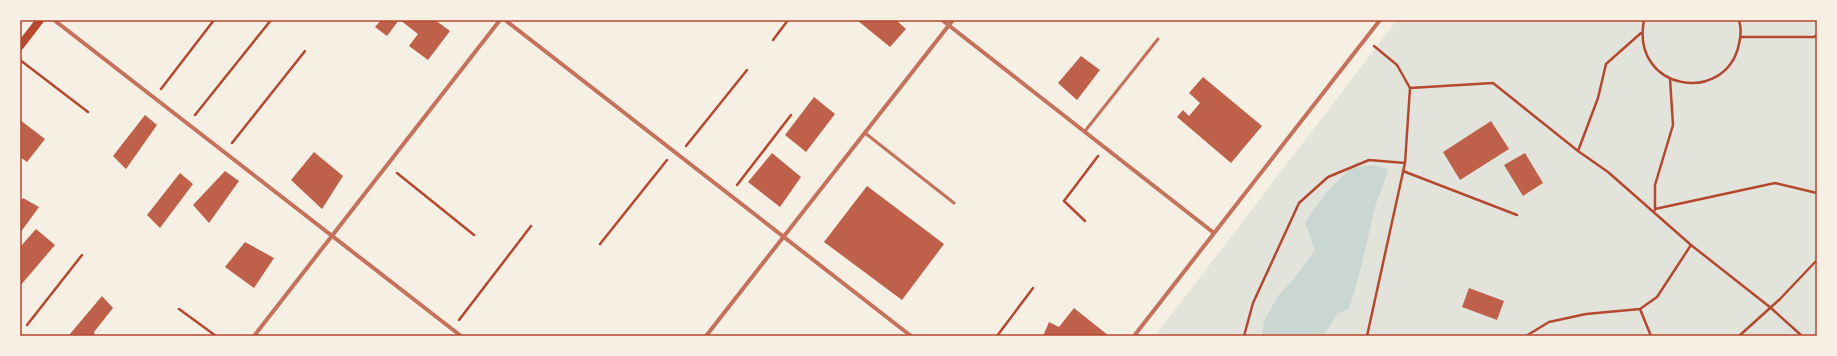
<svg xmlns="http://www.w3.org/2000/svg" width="1837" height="356" font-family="Karla,sans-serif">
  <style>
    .green { fill: #e2e4dc }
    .water { fill: #c9d6d2 }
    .building { fill: #bf614a }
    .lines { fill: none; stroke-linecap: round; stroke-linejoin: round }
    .path { stroke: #b5482f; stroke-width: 2.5 }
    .service { stroke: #c5725c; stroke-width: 3 }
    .minor { stroke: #c5725c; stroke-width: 4 }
    .secondary { stroke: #b5482f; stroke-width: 8 }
    .neatline { fill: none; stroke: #b5482f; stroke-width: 1.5 }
  </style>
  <rect width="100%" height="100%" fill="#f6efe4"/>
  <path class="green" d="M 1397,20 L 1817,20 L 1817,336 L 1155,336 Z"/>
  <path class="water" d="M 1374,165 L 1388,169 C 1385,183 1379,194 1375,207 C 1367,241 1360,276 1349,309 L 1338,313 L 1323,336 L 1262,336 L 1264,321 L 1278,296 L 1293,280 L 1315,250 L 1305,223 L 1325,194 L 1351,168 Z"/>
  <path class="building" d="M 381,20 L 399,20 L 387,36 L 375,27 Z
    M 400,20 L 435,20 L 450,31 L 428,60 L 409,46 L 418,34 Z
    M 857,20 L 896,20 L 906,29 L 890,47 Z
    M 1081,56 L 1100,70 L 1077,100 L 1058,83 Z
    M 1203,77 L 1262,126 L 1231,163 L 1177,117 L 1183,110 L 1189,116 L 1200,103 L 1189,93 Z
    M 814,97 L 835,114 L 806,152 L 785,135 Z
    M 145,115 L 157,125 L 126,169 L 113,156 Z
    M 20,120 L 45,139 L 27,162 L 20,157 Z
    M 1491,121 L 1509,149 L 1460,180 L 1443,152 Z
    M 314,152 L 343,176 L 322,209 L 291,180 Z
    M 772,153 L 801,177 L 780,207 L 748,182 Z
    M 1525,153 L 1543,183 L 1523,196 L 1504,165 Z
    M 225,171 L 239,181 L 209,223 L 193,205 Z
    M 180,173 L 193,184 L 160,228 L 147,215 Z
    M 867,186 L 944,244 L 902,300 L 824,242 Z
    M 23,198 L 39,207 L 20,233 L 20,202 Z
    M 36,229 L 55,245 L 20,286 L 20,247 Z
    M 245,242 L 274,258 L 254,288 L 225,267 Z
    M 1469,288 L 1504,301 L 1497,320 L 1462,307 Z
    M 102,296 L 113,308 L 94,332 L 95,336 L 71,336 L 70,334 Z
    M 1074,308 L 1109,336 L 1043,336 L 1049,322 L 1059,327 Z"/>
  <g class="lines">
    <path class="path" d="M 1644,20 C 1630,91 1726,106 1739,44 C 1741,36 1741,27 1739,20
      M 1741,37 L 1814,37 L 1817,35
      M 773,40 L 788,20
      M 1374,46 L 1397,65 L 1410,88 L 1405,163
      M 20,60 L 88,112
      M 1410,88 L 1493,83 L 1578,151 L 1608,172 L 1691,245 L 1771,308 L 1802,336
      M 161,89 L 214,20
      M 195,115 L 271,20
      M 232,143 L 305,51
      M 686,146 L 747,70
      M 1578,151 L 1598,98 L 1606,64 L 1641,33
      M 1403,171 L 1517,215
      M 397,173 L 474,235
      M 737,185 L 791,115
      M 1655,209 L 1775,183 L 1817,193
      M 1655,210 L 1655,185 L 1673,125 L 1670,79
      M 1085,221 L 1064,201 L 1098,156
      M 600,244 L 667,160
      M 179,309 L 216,336
      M 1640,309 L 1651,336
      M 459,320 L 531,226
      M 27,325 L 82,255
      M 997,336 L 1033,288
      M 1244,336 L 1253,303 L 1299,203 L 1328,177 L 1369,160 L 1405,163 L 1367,336
      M 1526,336 L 1549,322 L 1586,314 L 1640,309 L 1657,297 L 1691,245
      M 1739,336 L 1780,299 L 1817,260"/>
    <path class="service" d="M 1085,131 L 1158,39
      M 865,133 L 954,203"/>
    <path class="minor" d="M 54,20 L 461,336
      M 505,20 L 911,336
      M 942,20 L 1214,233
      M 20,335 L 21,336
      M 254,336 L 500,20
      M 706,336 L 953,20
      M 1134,336 L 1380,20"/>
    <path class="secondary" d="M 20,46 L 40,20"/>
  </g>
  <rect width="1837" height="356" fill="none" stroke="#f6efe4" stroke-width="42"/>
  <rect x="21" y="21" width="1795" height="314" class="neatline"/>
</svg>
